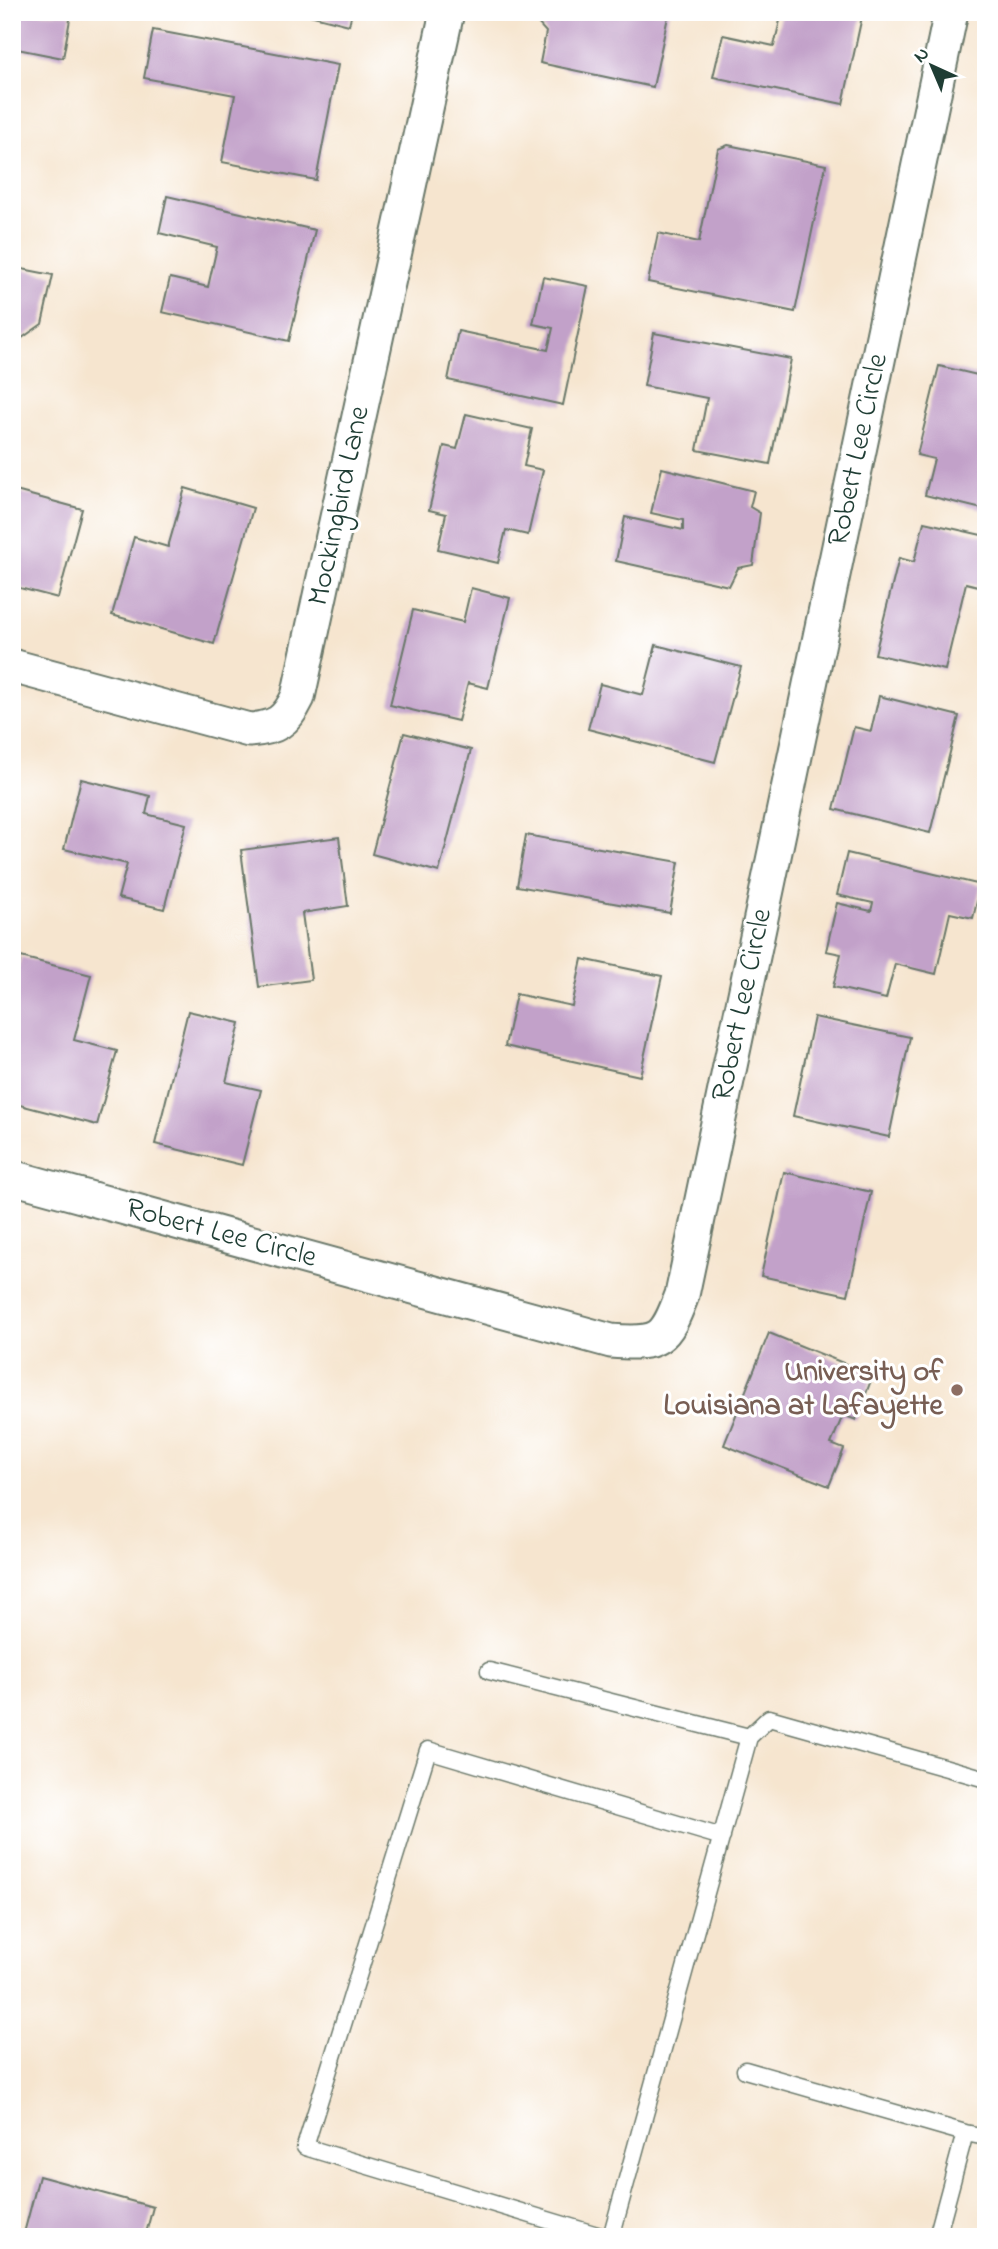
<svg xmlns="http://www.w3.org/2000/svg" width="998" height="2249" font-family="'Indie Flower',sans-serif">
  <style>
    .building { fill: #c2a1c9 }
    .lines { fill: none; stroke-linecap: round; stroke-linejoin: round }
    .lane-casing { stroke: #6a786a; stroke-width: 19 }
    .street-casing { stroke: #6a786a; stroke-width: 37 }
    .lane { stroke: #fff; stroke-width: 16 }
    .street { stroke: #fff; stroke-width: 33 }
    .education-dot { fill: #8d6e63; stroke: #fff; stroke-width: 2.5 }
    .labels { text-anchor: middle; dominant-baseline: central; stroke-width: 6; stroke-linejoin: round; paint-order: stroke }
    .street-label { font-size: 30px; fill: #1f3d34; stroke: #fff }
    .education-label { font-size: 30px; font-weight: bold; fill: #785e54; stroke: #fff; text-anchor: end }
  </style>
  <rect width="100%" height="100%" fill="#fff"/>
  <filter id="ink" filterUnits="userSpaceOnUse"><feTurbulence type="fractalNoise" baseFrequency=".0143" numOctaves="2"/><feDisplacementMap in="SourceGraphic" scale="14" xChannelSelector="R" yChannelSelector="G"/><feConvolveMatrix kernelMatrix="1 2 1 2 8 2 1 2 1" color-interpolation-filters="sRGB"/></filter>
  <filter id="wash" filterUnits="userSpaceOnUse"><feTurbulence type="fractalNoise" baseFrequency=".00686" numOctaves="4" result="noise"/><feDisplacementMap in="SourceGraphic" scale="28" xChannelSelector="R" yChannelSelector="G"/><feGaussianBlur stdDeviation="1.57" result="paint"/><feColorMatrix in="noise" values="0 0 0 0 0 0 0 0 0 0 0 0 0 0 0 0 0 1.4 0 .05"/><feComposite in="paint" operator="in"/></filter>
  <g filter="url(#wash)">
    <rect width="100%" height="100%" fill="#f6e5cf"/>
    <g id="blocks">
      <path class="building" d="M 12,12 L 71,14 L 63,58 L 12,48 Z
        M 298,12 L 352,12 L 349,25 Z
        M 528,12 L 669,12 L 653,87 L 540,63 L 546,32 Z
        M 782,12 L 863,12 L 843,104 L 713,77 L 723,35 L 774,46 Z
        M 153,30 L 338,65 L 316,180 L 222,162 L 235,95 L 144,78 Z
        M 728,145 L 826,165 L 795,312 L 648,282 L 658,233 L 699,242 L 718,149 Z
        M 167,196 L 315,230 L 289,341 L 162,312 L 170,278 L 208,287 L 217,247 L 159,233 Z
        M 12,267 L 53,275 L 42,324 L 12,345 Z
        M 543,277 L 588,286 L 563,405 L 448,380 L 458,331 L 548,350 L 553,328 L 533,324 Z
        M 654,333 L 791,359 L 770,464 L 697,450 L 707,398 L 644,386 Z
        M 939,366 L 986,377 L 986,510 L 925,495 L 934,459 L 917,455 Z
        M 466,414 L 532,429 L 524,466 L 543,470 L 528,535 L 506,530 L 498,563 L 438,549 L 446,514 L 429,510 L 444,446 L 457,449 Z
        M 662,468 L 754,491 L 750,507 L 760,513 L 753,565 L 738,568 L 729,586 L 616,561 L 625,517 L 683,530 L 683,520 L 651,513 Z
        M 185,488 L 253,508 L 214,644 L 112,615 L 134,537 L 168,547 Z
        M 12,490 L 82,509 L 58,598 L 12,586 Z
        M 924,522 L 986,536 L 986,588 L 966,583 L 945,670 L 875,654 L 899,558 L 914,562 Z
        M 471,588 L 510,598 L 488,688 L 468,683 L 458,721 L 390,705 L 413,610 L 463,622 Z
        M 656,645 L 741,667 L 715,762 L 588,729 L 600,684 L 643,695 Z
        M 879,696 L 959,716 L 930,833 L 834,809 L 854,727 L 871,731 Z
        M 404,733 L 471,750 L 439,872 L 372,854 Z
        M 81,779 L 150,796 L 146,814 L 186,824 L 164,909 L 118,898 L 127,864 L 64,849 Z
        M 526,835 L 679,862 L 670,913 L 517,886 Z
        M 339,837 L 348,906 L 302,913 L 311,980 L 259,987 L 241,850 Z
        M 847,853 L 981,885 L 973,918 L 950,913 L 936,974 L 895,964 L 886,999 L 833,987 L 841,954 L 826,951 L 837,903 L 871,911 L 873,903 L 837,895 Z
        M 21,957 L 91,975 L 74,1040 L 117,1051 L 97,1125 L 12,1103 L 12,990 Z
        M 582,959 L 662,976 L 640,1076 L 505,1046 L 516,994 L 572,1006 Z
        M 188,1011 L 240,1023 L 226,1082 L 261,1090 L 242,1165 L 155,1144 Z
        M 814,1017 L 910,1037 L 889,1137 L 793,1116 Z
        M 784,1172 L 871,1192 L 848,1295 L 761,1276 Z
        M 769,1333 L 873,1375 L 856,1420 L 843,1415 L 831,1444 L 844,1449 L 829,1486 L 724,1445 Z
        M 39,2176 L 153,2207 L 145,2237 L 23,2237 Z"/>
    </g>
  </g>
  <g filter="url(#ink)">
    <use href="#blocks" fill-opacity="0" stroke="#6a786a" stroke-width="2"/>
    <g class="lines">
      <defs>
        <path id="lane" d="M 489,1671 L 749,1737
          M 745,2070 L 965,2133
          M 604,2237 L 305,2147 L 428,1750 L 722,1837
          M 611,2237 L 749,1737 L 769,1718 L 986,1779
          M 937,2237 L 965,2133 L 986,2137"/>
        <path id="street" d="M 12,666 L 249,730 C 276,728 286,722 298,697 L 447,12
          M 12,1177 L 611,1341 C 660,1345 665,1340 682,1295 L 951,12"/>
      </defs>
      <use href="#lane" class="lane-casing"/>
      <use href="#street" class="street-casing"/>
      <use href="#lane" class="lane"/>
      <use href="#street" class="street"/>
    </g>
  </g>
  <circle class="education-dot" cx="957" cy="1390" r="7"/>
  <g class="labels">
    <g class="street-label">
      <text transform="translate(859 450) rotate(-78)">Robert Lee Circle</text>
      <text transform="translate(340 506) rotate(-78)">Mockingbird Lane</text>
      <text transform="translate(743 1005) rotate(-78)">Robert Lee Circle</text>
      <text transform="translate(221 1234) rotate(15)">Robert Lee Circle</text>
    </g>
    <g class="education-label">
      <text x="943" y="1373">University of<tspan x="943" dy="34">Louisiana at Lafayette</tspan></text>
    </g>
  </g>
  <rect width="998" height="2249" fill="none" stroke="#fff" stroke-width="42"/>
  <g transform="translate(932 66) rotate(316)" stroke="#ffffff" stroke-width="5" paint-order="stroke">
  <path d="M0-5L12 26L0 18L-12 26Z" fill="#1f3d34"/>
  <text y="-10" font-size="19" font-weight="bold" text-anchor="middle" fill="#1f3d34">N</text>
  </g>
</svg>
